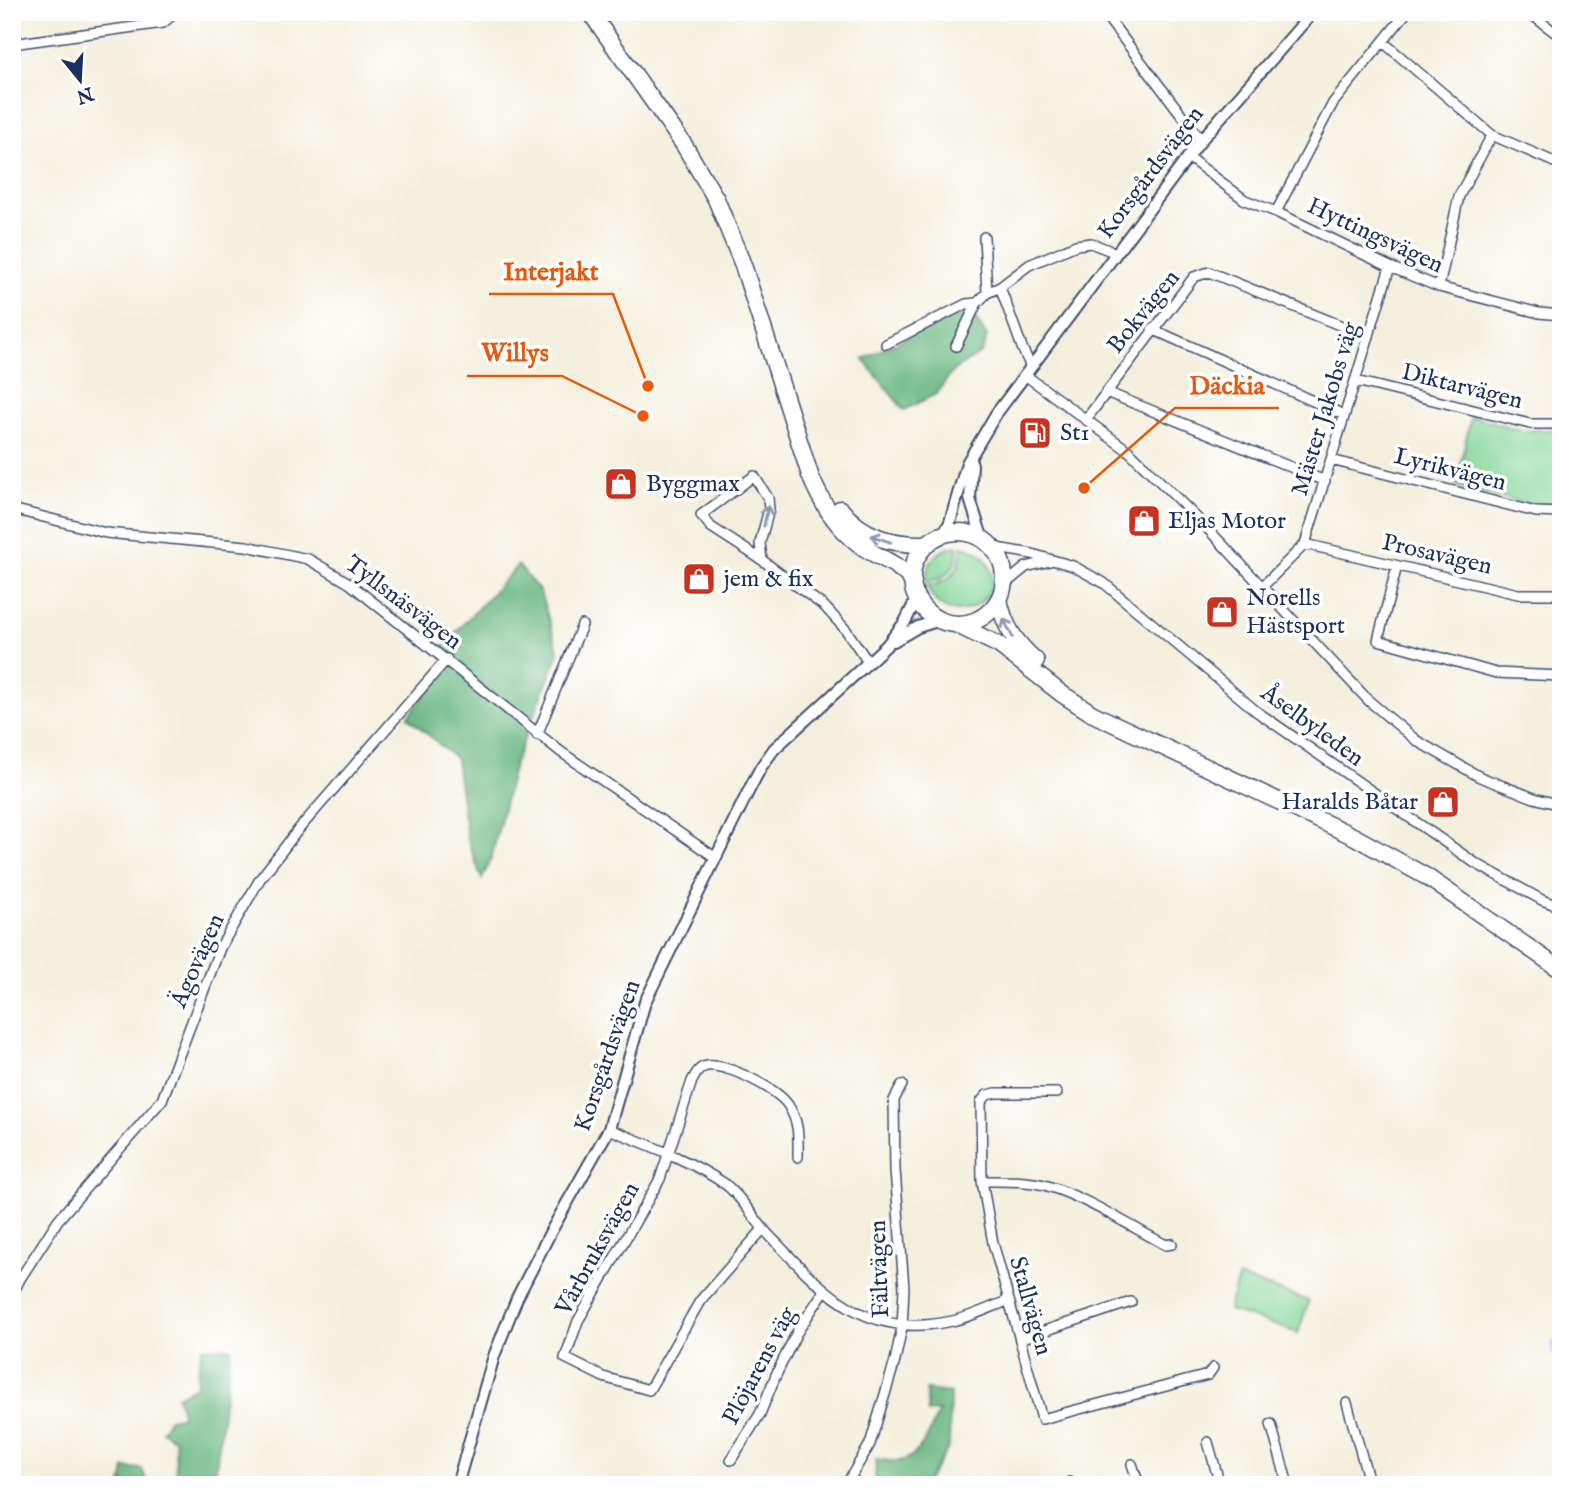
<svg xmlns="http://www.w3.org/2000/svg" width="1573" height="1497" font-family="'IM FELL English',serif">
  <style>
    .green { fill: #84d697; stroke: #50827a; stroke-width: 2 }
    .forest { fill: #6bb780; stroke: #43736f; stroke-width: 2 }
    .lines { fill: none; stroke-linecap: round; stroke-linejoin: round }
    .stream { stroke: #7abaee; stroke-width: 2.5 }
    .minor-casing { stroke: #3c4c71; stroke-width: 12 }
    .tertiary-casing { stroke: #3c4c71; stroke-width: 14 }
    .trunk-casing { stroke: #3c4c71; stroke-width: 19 }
    .minor { stroke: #fff; stroke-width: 9 }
    .tertiary { stroke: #fff; stroke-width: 10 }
    .trunk { stroke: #fff; stroke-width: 16 }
    .oneway { stroke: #8d97ae }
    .labels { text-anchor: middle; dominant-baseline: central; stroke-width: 7; stroke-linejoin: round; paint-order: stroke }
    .street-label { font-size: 24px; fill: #1b2f5e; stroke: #fff }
    .poi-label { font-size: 24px; fill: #1b2f5e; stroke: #fff; text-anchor: start }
    .leader { fill: none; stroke: #e8590c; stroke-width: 2.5 }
    .callout-dot { fill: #e8590c; stroke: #fff; stroke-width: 2.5 }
    .callout-label { font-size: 26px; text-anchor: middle; font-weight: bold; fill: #e8590c; stroke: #fff; stroke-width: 7; stroke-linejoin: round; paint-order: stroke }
  </style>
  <rect width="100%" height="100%" fill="#fff"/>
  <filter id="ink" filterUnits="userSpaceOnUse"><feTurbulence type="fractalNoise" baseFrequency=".0143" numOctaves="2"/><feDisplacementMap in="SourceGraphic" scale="14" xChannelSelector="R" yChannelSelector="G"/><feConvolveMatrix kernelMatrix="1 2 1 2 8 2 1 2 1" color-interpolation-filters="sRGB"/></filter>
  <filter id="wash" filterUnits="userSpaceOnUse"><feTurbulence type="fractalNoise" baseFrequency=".00686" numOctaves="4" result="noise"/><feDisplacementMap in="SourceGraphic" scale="28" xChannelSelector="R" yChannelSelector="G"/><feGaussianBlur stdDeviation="1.57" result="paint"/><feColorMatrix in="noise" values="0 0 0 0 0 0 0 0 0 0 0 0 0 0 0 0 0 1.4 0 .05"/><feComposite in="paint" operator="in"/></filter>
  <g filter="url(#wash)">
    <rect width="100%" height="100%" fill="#f4efdd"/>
    <path class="green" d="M 1471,416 L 1524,431 L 1561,429 L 1561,505 L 1530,505 L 1456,486 Z
      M 957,546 C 959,566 946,580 926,582 C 926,562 937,549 957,546 Z
      M 961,546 C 972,548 982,552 988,563 C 1009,604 943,634 927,586 C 951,583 962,570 961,546 Z
      M 1239,1277 L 1309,1301 L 1298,1333 L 1228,1310 Z"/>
    <path class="forest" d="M 968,307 L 987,337 L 982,352 L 954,370 L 936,394 L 904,410 L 863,359 Z
      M 518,565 L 540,592 L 559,653 L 514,764 L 491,859 L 482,879 L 467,838 L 456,759 L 408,717 L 443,671 L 444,645 Z
      M 202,1347 L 231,1348 L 214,1485 L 176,1485 L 175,1440 L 162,1431 L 169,1419 L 181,1417 L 182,1412 L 177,1396 L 196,1386 Z
      M 926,1390 L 950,1393 L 949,1447 L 925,1485 L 875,1485 L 876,1459 C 885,1460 897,1463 904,1460 C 922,1454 932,1428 939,1411 L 928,1413 Z
      M 125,1468 L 142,1469 L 148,1485 L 122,1485 Z"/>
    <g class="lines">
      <path class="stream" d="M 1553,1354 L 1553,1343 L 1561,1340"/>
    </g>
  </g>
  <g filter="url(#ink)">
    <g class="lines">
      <defs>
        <path id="minor" d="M 1103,12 L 1201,140
          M 1528,12 L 1561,37
          M 1383,42 L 1492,135 L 1561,165
          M 12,44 L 163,23 L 176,12
          M 1188,157 L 1245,200 L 1276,212 L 1390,267 L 1439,287 L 1539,313 L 1561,315
          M 1276,212 L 1333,103 L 1407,12
          M 984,237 L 987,293
          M 1000,287 L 1023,350 L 1031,367
          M 1439,287 L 1459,196 L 1492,135
          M 1152,329 L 1344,415
          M 886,344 L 966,304 L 977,303
          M 956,346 L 977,303 L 987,293 L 1000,287 L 1029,265 L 1076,245 L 1091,243 L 1116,253
          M 1025,375 L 1130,452 L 1208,529 L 1369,701 L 1417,741 L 1480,777 L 1534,798 L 1561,805
          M 1356,381 L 1530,424 L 1561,424
          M 1106,392 L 1325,481
          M 1087,418 L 1194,277 L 1209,272 L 1369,337
          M 1331,460 L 1536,512 L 1561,513
          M 12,509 L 106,533 L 246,546 L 308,559 L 349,583 L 561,752 L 716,858
          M 1305,544 L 1518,594 L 1561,594
          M 991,547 L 1032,554 L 1073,566 L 1104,583 L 1256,711 L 1475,863 L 1542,900 L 1561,907
          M 762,560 L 760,543 L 769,509 L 768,498 L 754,476 L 701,515 L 711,527 L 762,560 L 825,607 L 846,630 L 868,662
          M 1397,566 L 1378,640 L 1496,673 L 1561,676
          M 1004,585 L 1026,567 L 1050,561
          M 1261,588 L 1305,544 L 1390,267
          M 537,735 L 582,625
          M 1057,1093 L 996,1093 L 987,1095 L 981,1102 L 982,1181 L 993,1243 L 1042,1419 L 1208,1375 L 1213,1368
          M 609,1129 C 648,1145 690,1160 725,1184 C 741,1196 753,1218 767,1233 C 822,1290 864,1341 952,1321 C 971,1317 989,1308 1007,1301
          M 982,1181 C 1004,1181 1027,1180 1048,1186 C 1089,1199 1128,1225 1166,1245 L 1172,1244
          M 763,1229 L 700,1301 L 649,1390 L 603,1377 L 565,1358 L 578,1321 L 660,1179 L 692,1081 C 696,1074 699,1067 707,1066 C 726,1063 778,1089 788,1105 C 800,1124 798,1136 798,1157
          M 12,1295 L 20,1279 L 58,1220 L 162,1100 L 220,948 L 260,879 L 298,830 L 447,659
          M 1020,1339 L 1131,1302
          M 1347,1403 L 1370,1485
          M 1271,1424 L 1288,1485
          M 1208,1442 L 1220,1485
          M 731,1460 L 760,1414 L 776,1375 L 796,1334 L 824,1291
          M 1132,1464 L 1139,1485
          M 1070,1482 L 1071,1485
          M 846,1485 L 870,1444 L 895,1361 L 902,1327 L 904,1288 L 895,1170 L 894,1100 L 902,1085"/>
        <path id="tertiary" d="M 972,464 L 970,499 L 983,540
          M 943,535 L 950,522 L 967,463 L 996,414 L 1201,140 L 1313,12
          M 894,641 L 918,627 L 940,620
          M 457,1485 L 494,1356 L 517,1298 L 550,1233 L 609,1129 L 645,1002 L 749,790 L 761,767 L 774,749 L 886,646 L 905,622 L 917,598"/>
        <path id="trunk" d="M 590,12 L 684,145 L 716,199 L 743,265 L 810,475 C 821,503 838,529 863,547 C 881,559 900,564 913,582
          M 840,509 C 863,538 893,545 928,544
          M912 578a46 46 0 1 1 92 0a46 46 0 1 1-92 0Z
          M 999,599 C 1004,627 1016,643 1036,661
          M 955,624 L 999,645 L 1062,694 L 1093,714 L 1355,837 L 1427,877 L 1561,970"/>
      </defs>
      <use href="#minor" class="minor-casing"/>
      <use href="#tertiary" class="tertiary-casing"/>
      <use href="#trunk" class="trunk-casing"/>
      <use href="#minor" class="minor"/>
      <use href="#tertiary" class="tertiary"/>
      <use href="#trunk" class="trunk"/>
    </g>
    <defs><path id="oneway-shaft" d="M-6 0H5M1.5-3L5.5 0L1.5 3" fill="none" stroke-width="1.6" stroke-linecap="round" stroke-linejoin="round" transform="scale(1.75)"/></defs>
    <g class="oneway">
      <use href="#oneway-shaft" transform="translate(766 516) rotate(-78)"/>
      <use href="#oneway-shaft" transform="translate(881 539) rotate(-161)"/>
      <use href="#oneway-shaft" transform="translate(1008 628) rotate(-117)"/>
    </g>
  </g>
  <defs>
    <symbol id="fuel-square" viewBox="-11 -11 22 22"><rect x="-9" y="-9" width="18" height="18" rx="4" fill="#c8321e" stroke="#fff"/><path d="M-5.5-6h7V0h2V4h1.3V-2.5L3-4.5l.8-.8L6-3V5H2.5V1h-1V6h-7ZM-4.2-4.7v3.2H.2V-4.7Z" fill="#fff"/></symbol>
    <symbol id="shop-square" viewBox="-11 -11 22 22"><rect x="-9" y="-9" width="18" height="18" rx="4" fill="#c8321e" stroke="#fff"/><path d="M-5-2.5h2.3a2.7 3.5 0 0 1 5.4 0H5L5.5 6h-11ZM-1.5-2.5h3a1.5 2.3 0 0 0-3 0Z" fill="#fff"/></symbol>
  </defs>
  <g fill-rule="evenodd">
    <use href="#fuel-square" x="1016" y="414" width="38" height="38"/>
    <use href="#shop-square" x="602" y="465" width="38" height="38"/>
    <use href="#shop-square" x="1125" y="502" width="38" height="38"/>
    <use href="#shop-square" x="680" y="560" width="38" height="38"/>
    <use href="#shop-square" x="1203" y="593" width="38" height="38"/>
    <use href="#shop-square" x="1424" y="783" width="38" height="38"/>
  </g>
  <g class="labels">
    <g class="street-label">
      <text transform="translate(1151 173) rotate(-53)">Korsgårdsvägen</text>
      <text transform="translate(1375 236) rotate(25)">Hyttingsvägen</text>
      <text transform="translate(1144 312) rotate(-51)">Bokvägen</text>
      <text transform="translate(1462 387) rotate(14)">Diktarvägen</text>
      <text transform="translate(1326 409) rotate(-73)">Mäster Jakobs väg</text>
      <text transform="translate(1450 470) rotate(14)">Lyrikvägen</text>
      <text transform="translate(1437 555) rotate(13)">Prosavägen</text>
      <text transform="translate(403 603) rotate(37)">Tyllsnäsvägen</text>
      <text transform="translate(1312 726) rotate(36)">Åselbyleden</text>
      <text transform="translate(198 961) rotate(-66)">Ägovägen</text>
      <text transform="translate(608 1056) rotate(-71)">Korsgårdsvägen</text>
      <text transform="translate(598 1249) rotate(-61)">Vårbruksvägen</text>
      <text transform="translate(880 1269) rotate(-92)">Fältvägen</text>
      <text transform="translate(1030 1306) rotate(74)">Stallvägen</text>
      <text transform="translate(760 1366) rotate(-62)">Plöjarens väg</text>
    </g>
    <g class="poi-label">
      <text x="1060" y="433">St1</text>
      <text x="646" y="484">Byggmax</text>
      <text x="1168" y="521">Eljas Motor</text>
      <text x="724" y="579">jem &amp; fix</text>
      <text x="1246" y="598">Norells<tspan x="1246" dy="28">Hästsport</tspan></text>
      <text x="1418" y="802" text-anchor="end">Haralds Båtar</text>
    </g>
  </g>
  <path class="leader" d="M648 386L613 294H489M643 416L562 376H467M1084 488L1175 408H1279"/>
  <g class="callout-dot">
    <circle cx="648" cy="386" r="7"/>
    <circle cx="643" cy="416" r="7"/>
    <circle cx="1084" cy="488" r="7"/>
  </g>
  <g class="callout-label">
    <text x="551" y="280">Interjakt</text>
    <text x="515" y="361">Willys</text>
    <text x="1227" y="394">Däckia</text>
  </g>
  <rect width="1573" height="1497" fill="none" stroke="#fff" stroke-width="42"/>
  <g transform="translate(80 80) rotate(162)" stroke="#ffffff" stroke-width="5" paint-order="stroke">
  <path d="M0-5L12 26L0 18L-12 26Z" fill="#1b2f5e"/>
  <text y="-10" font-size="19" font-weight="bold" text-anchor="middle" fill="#1b2f5e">N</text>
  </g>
</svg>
